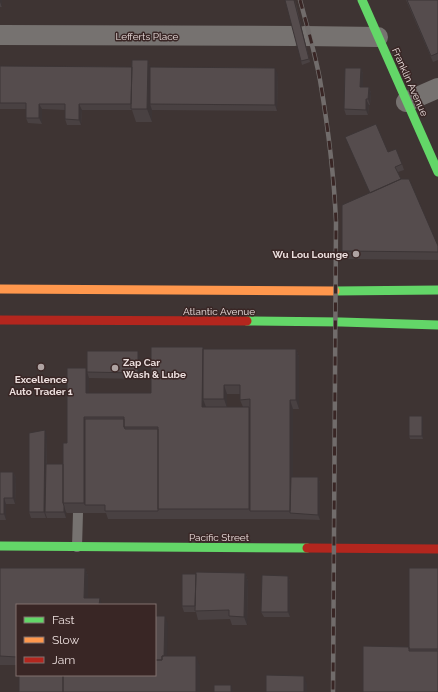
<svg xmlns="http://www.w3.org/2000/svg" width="438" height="692" font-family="Raleway,sans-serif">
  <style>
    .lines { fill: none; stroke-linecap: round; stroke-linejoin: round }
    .lane { stroke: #767270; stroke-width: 10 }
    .street { stroke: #767270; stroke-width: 20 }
    .fast { stroke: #63d668; stroke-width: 9 }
    .slow { stroke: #ff974d; stroke-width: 9 }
    .jam { stroke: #b3261e; stroke-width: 9 }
    .rail-casing { stroke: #716c6b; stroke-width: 4.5 }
    .rail { stroke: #392625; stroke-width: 3; stroke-dasharray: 9; stroke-linecap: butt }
    .wall { fill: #494142; fill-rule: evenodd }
    .shaded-wall { fill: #3c3536 }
    .building { fill: #554c4d; stroke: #3c3536 }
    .poi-dot { fill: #afa3a2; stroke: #392625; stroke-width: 1.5 }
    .labels { text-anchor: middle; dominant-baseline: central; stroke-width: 3; stroke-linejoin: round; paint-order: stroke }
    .street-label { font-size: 10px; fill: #ecdfde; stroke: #392625 }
    .poi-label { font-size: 10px; font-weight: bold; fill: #ecdfde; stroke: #392625; text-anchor: end }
  </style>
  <rect width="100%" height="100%" fill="#3e3433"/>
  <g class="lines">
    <path class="lane" d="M 77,547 L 78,513"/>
    <path class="street" d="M 0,35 L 295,36
      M 304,36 L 378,37
      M 406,102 L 438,88"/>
    <path class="fast" d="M 362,0 L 438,172
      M 335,291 L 438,290
      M 247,321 L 341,322 L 438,325
      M 0,546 L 307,548"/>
    <path class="slow" d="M 0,289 L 335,291"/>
    <path class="jam" d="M 0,320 L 247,321
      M 307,548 L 438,549"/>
    <defs>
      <path id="rail" d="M 300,0 C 307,26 315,53 320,80 C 328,127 334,175 336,222 L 333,692"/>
    </defs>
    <use href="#rail" class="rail-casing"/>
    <use href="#rail" class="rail"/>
  </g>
  <path class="wall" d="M 0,0 L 2,7 L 0,7 Z
    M 295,0 L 310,62 L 302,65 L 301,61 Z
    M 406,0 L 438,0 L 438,60 L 433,62 Z
    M 148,60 L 150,67 L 278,74 L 277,111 L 152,110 L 152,122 L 136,122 L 132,110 L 82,110 L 81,125 L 67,125 L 65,119 L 65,110 L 42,109 L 42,124 L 28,123 L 26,118 L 26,109 L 0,109 L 0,66 L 132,67 Z
    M 361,68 L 363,74 L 363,87 L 369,87 L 371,93 L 370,105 L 369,105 L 368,115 L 346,115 L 344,109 Z
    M 345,137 L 388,152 L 402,164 L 404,170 L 398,172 L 401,179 L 438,246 L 438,260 L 345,259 L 342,251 L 370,193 Z
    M 203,349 L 296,349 L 299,357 L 299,409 L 293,409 L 293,477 L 318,477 L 320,483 L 320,520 L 293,519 L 108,519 L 106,513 L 67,513 L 66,512 L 66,518 L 47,518 L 46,515 L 46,518 L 31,518 L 29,512 L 47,436 L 47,464 L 63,464 L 67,443 L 87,372 L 140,357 L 140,379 L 89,378 L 89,393 L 151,393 ZM 227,394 L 240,394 L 240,400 L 243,407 L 227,407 Z
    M 422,416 L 423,419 L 423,439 L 410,439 L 409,436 Z
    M 0,472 L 13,472 L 16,478 L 15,504 L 6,504 L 6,520 L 0,520 Z
    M 0,568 L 85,568 L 88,576 L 88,598 L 17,605 L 17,665 L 0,665 Z
    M 438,568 L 438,692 L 363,692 L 409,647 Z
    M 245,573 L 248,581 L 247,625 L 232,625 L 230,619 L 198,620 L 196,612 L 184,612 L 182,606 L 196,574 Z
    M 288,576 L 290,581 L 290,617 L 264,617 L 261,612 Z"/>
  <path class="shaded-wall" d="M 0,0 L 2,0 L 2,7 L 0,2 Z
    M 148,60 L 152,73 L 150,104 L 152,110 L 152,122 L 147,109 Z
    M 275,68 L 278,74 L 277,111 L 275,105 Z
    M 361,68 L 363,74 L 363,93 L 360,87 Z
    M 369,87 L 371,93 L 370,105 L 368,99 Z
    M 366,99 L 369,105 L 368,115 L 366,110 Z
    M 39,104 L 42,109 L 42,124 L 39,118 Z
    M 79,104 L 82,110 L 81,125 L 79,120 Z
    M 203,347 L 206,357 L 203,399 L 206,407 L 202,407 Z
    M 296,349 L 299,357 L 299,409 L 296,400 Z
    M 138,351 L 140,357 L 140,379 L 138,373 Z
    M 86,368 L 89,378 L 89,403 L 86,393 Z
    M 224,385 L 227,394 L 227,408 L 224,399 Z
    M 290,400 L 293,409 L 293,513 L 290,513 Z
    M 249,407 L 253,417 L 250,511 L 249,509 Z
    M 422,416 L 423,419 L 423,439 L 422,436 Z
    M 84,417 L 88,427 L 85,505 L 84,503 Z
    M 45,430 L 47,436 L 46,512 L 45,512 L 46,515 L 46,518 L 44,512 Z
    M 13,472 L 16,478 L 15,504 L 13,498 Z
    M 318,477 L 320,483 L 320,520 L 318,515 Z
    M 4,498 L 6,504 L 6,520 L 4,514 Z
    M 64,506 L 66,512 L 66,518 L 64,512 Z
    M 85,568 L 88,576 L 88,605 L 84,598 Z
    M 245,573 L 248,581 L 247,625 L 244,617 Z
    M 288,576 L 290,581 L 290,617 L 288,612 Z
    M 100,598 L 102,605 L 99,605 Z
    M 165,616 L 168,624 L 167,666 L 164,658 Z
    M 196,656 L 200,666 L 200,692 L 196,692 Z
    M 304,676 L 307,684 L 307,692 L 304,692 Z
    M 231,685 L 233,691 L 233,692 L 231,692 Z"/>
  <path class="building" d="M 285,0 L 294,0 L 309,59 L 301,61 Z
    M 407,0 L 438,0 L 438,53 L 431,56 Z
    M 132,60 L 148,60 L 147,109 L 131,109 Z
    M 0,66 L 132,67 L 131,104 L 79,104 L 79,120 L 65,119 L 65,104 L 39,104 L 39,118 L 26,118 L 26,103 L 0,103 Z
    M 150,67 L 275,68 L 275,105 L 150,104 Z
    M 345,68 L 361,68 L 360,87 L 369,87 L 368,99 L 366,99 L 366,110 L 344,109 Z
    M 376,124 L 388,152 L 396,149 L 402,164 L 395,167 L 401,179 L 370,193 L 345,137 Z
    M 401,179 L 409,179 L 438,246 L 438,252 L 342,251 L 342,205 Z
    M 151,347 L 203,347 L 202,407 L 249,407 L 249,509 L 158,509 L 158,427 L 124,427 L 124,417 L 84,417 L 84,503 L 63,503 L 63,443 L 67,443 L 67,368 L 86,368 L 86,393 L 151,393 Z
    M 203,349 L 296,349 L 296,400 L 290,400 L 290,511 L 250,511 L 250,399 L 240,400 L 240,385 L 224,385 L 224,399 L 203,399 Z
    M 87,351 L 138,351 L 138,373 L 87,372 Z
    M 409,416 L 422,416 L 422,436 L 409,436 Z
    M 85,419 L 124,419 L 124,427 L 125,429 L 158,429 L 158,511 L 105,511 L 105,505 L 85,505 Z
    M 45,430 L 44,512 L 29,512 L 29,433 Z
    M 46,464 L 63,464 L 63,503 L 64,506 L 64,512 L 45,512 Z
    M 0,472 L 13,472 L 13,498 L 4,498 L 4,514 L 0,514 Z
    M 291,477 L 318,477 L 318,515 L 290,513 Z
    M 0,568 L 85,568 L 84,598 L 100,598 L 99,605 L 17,605 L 17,657 L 0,656 Z
    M 409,568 L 438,568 L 438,649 L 409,649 Z
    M 196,572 L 245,573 L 244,617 L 229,616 L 229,610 L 195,611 Z
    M 182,574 L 196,574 L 195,606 L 182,606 Z
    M 262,575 L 288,576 L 288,612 L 261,612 Z
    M 155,616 L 165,616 L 164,656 L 162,656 L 162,660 L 155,660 Z
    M 363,646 L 409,647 L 409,651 L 438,651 L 438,692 L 363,692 Z
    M 162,656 L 196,656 L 196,692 L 63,692 L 63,675 L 155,675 L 155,660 L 162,660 Z
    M 19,675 L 63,675 L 63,692 L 19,692 Z
    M 266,675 L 304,676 L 304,692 L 266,692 Z
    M 214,685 L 231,685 L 231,692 L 214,692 Z"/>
  <g class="poi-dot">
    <circle cx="356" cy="254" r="4"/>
    <circle cx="41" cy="367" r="4"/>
    <circle cx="115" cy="368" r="4"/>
  </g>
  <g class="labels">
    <g class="street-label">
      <text x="147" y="36">Lefferts Place</text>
      <text transform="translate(410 82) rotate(66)">Franklin Avenue</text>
      <text x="219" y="311">Atlantic Avenue</text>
      <text x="219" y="537">Pacific Street</text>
    </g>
    <g class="poi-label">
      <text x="348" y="254">Wu Lou Lounge</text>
      <text x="123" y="362" text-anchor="start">Zap Car<tspan x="123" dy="12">Wash &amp; Lube</tspan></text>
      <text x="41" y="379" text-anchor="middle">Excellence<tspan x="41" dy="12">Auto Trader 1</tspan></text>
    </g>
  </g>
  <rect x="16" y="604" width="140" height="72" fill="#392625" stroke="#81706f"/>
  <rect x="24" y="617" width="20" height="6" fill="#63d668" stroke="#81706f"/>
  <text x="52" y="624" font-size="12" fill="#ecdfde">Fast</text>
  <rect x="24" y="637" width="20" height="6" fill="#ff974d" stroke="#81706f"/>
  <text x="52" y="644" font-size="12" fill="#ecdfde">Slow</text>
  <rect x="24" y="657" width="20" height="6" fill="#b3261e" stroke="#81706f"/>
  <text x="52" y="664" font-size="12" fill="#ecdfde">Jam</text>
</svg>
